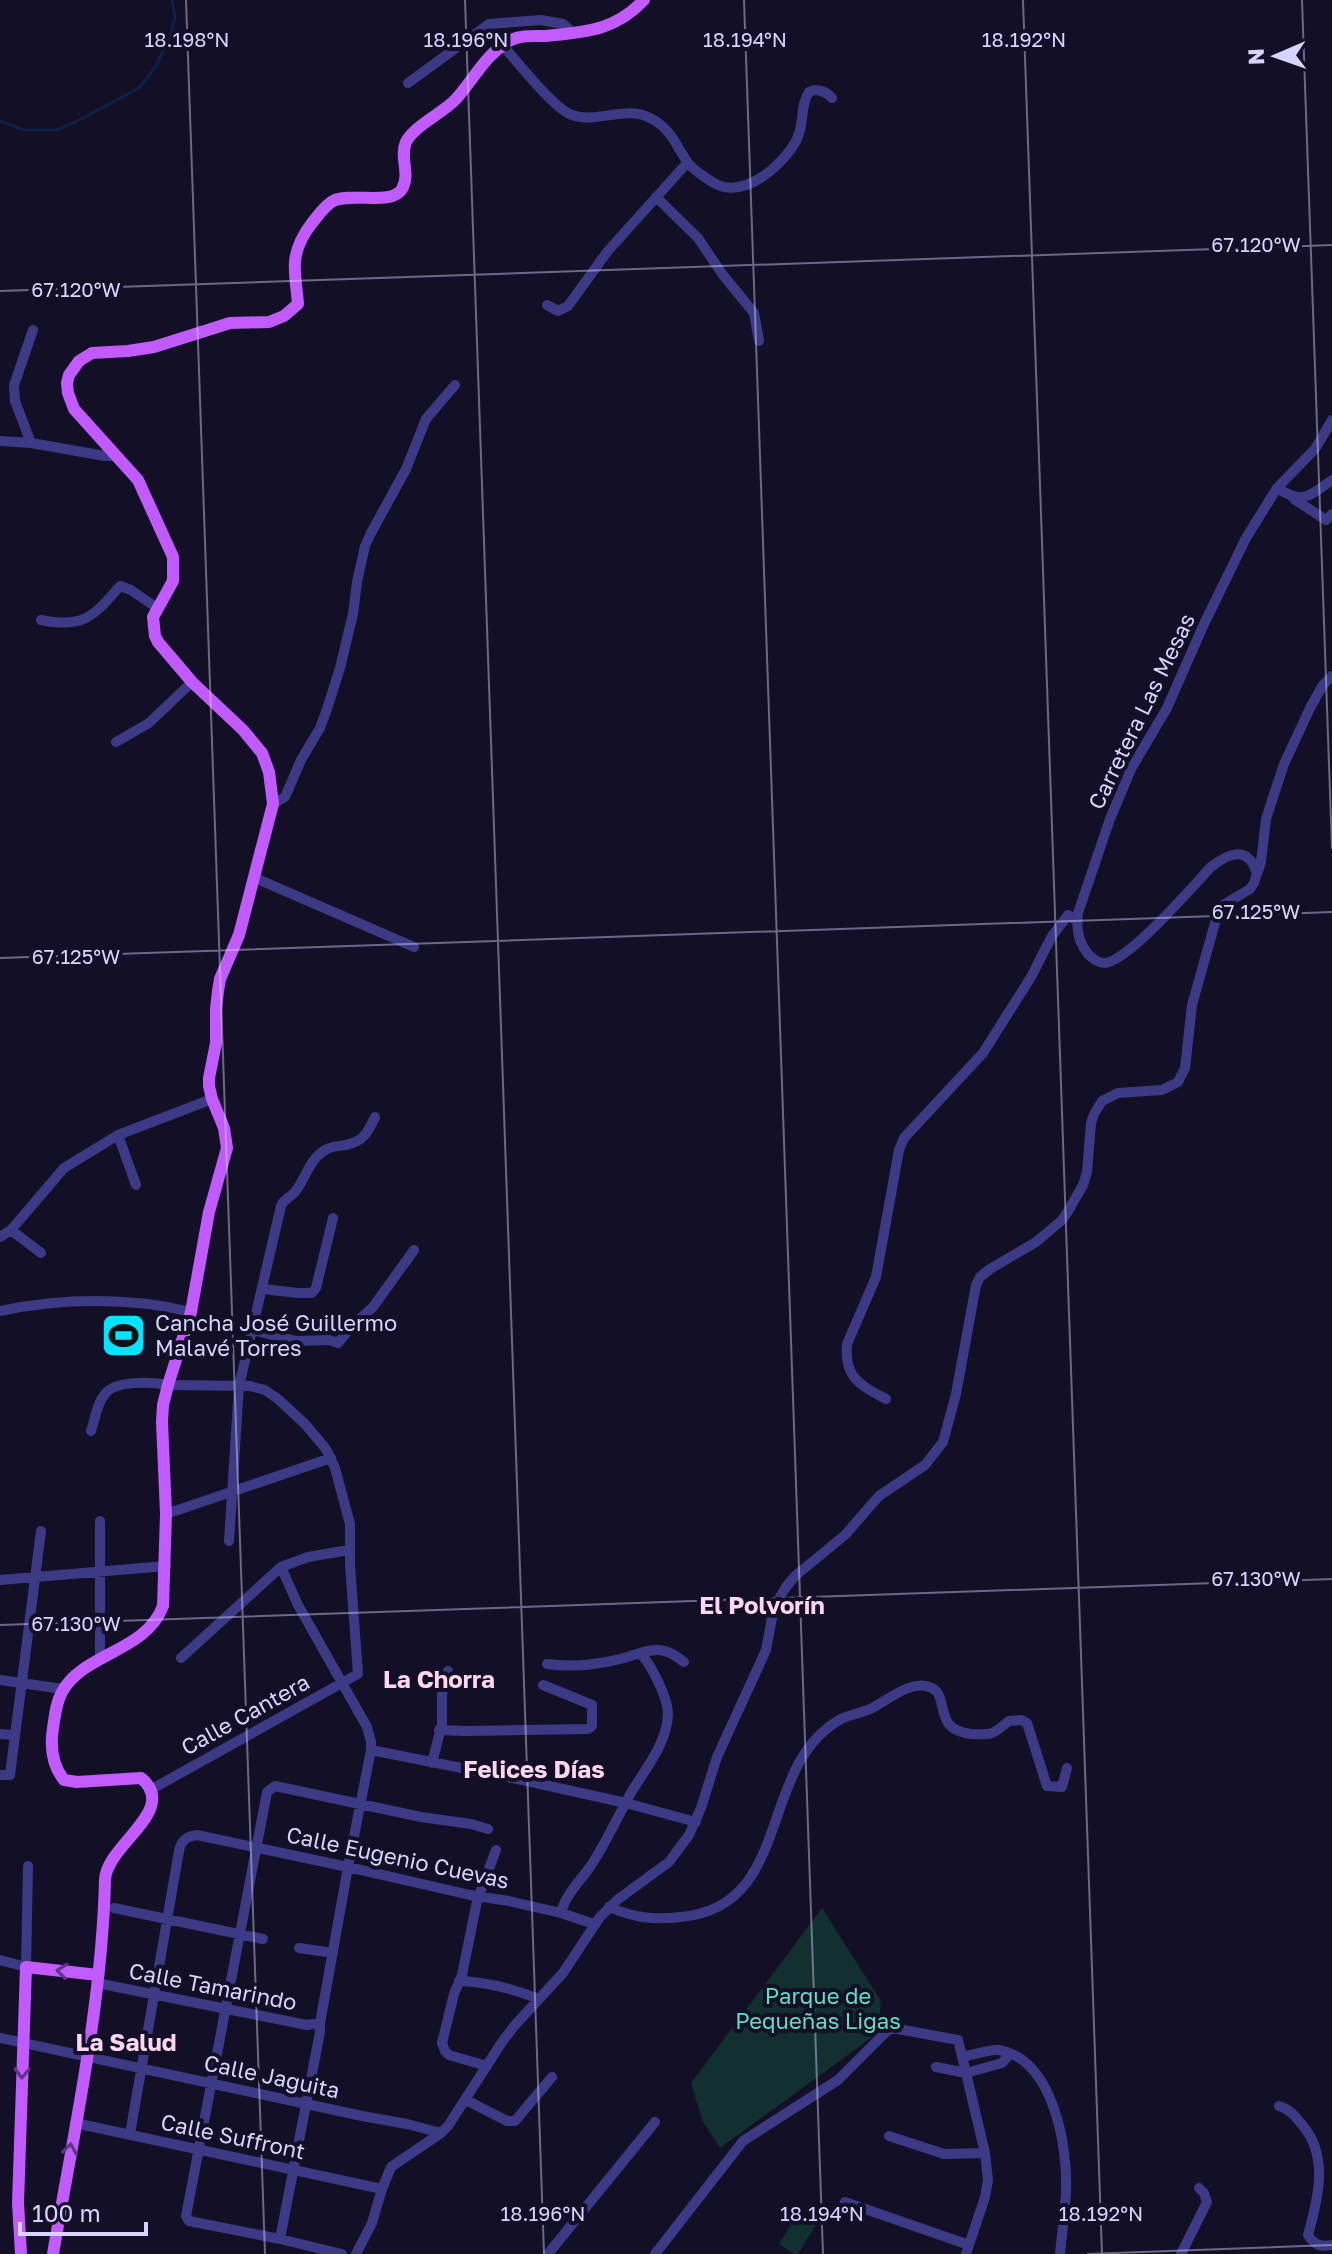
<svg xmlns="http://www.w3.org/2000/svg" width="1332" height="2254" font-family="'Golos Text',sans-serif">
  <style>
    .green { fill: #12302f }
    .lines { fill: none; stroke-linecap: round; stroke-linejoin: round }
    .stream { stroke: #0c2248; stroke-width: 3 }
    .minor { stroke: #3d3a85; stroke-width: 10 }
    .major { stroke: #c25bff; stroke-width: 12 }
    .oneway { stroke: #623188 }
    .ticks { fill: none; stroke: #d9d4ff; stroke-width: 2; stroke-opacity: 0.45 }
    .labels { text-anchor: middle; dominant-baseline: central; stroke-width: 8; stroke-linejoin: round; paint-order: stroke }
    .street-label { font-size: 22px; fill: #d9d4ff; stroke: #130f26 }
    .poi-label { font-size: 22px; fill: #d9d4ff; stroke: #130f26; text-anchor: start }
    .park-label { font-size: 22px; fill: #5fe0c0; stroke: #130f26 }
    .neighbourhood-label { font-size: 24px; font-weight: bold; fill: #ffd6f0; stroke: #130f26 }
    .ticks-label { font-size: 20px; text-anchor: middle; fill: #d9d4ff; stroke: #130f26; stroke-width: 8; stroke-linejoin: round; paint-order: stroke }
  </style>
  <rect width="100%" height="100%" fill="#130f26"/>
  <path class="green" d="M 139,1320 L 144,1339 L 109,1350 L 104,1331 Z
    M 822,1908 L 881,2001 L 878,2033 L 720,2148 L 703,2122 L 691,2083 Z
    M 799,2212 L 817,2223 L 798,2254 L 794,2254 L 779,2244 Z"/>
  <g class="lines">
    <path class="stream" d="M 0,121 L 24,130 L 57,130 L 83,118 L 139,88 L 156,66 L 170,37 L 175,17 L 172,0"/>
    <path class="minor" d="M 503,46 C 518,62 554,109 572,115 C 597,124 625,105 650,118 C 663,124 673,137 679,149 C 683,154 685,160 689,164 C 695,171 716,186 724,187 C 750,192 777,168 791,149 C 807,128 798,109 809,92 C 816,88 826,91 832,98
      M 408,83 L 489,24 L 541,20 L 563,24 L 573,33
      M 656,197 L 698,238 L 723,275 L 754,313 L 759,341
      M 547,305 L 558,311 L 568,306 L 607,252 L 687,163
      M 0,441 L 31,443 L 105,456 L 117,456
      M 31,443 L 15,401 L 14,385 L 33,330
      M 1277,488 C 1303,505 1309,496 1332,480
      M 1294,499 L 1326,520 L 1332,514
      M 41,620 C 83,629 94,616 120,586 L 131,590 L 157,608
      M 116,742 L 149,723 L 192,682
      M 273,804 L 285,797 L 301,760 L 320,728 L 327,709 L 340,668 L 353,614 L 357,582 L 365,546 L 371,533 L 406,469 L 426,419 L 455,385
      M 1256,871 C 1247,845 1227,854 1211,867 C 1193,886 1127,963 1104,963 C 1099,963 1092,958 1088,954 C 1078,942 1076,928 1078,913 L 1110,819 L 1131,769 L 1167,708 L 1204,624 L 1246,538 L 1277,488 L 1315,449 L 1332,420
      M 253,877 L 414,947
      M 118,1135 L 136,1185
      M 11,1230 L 41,1253
      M 0,1237 L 11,1230 L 64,1168 L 118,1135 L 212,1099
      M 263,1289 L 298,1293 L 312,1293 L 316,1288 L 333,1218
      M 0,1311 C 61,1298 131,1297 191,1312
      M 253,1330 L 296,1341 L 329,1340 L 338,1343 L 352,1326 L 373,1307 L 414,1250
      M 886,1399 C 860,1385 844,1378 847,1344 L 876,1277 L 899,1150 L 904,1138 L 983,1053 L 1031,977 L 1052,936 L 1068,915 L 1077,921
      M 91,1431 C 95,1419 97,1403 105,1394 C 115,1380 152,1382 168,1385 L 250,1386 L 265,1390 L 278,1399 L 305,1424 L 326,1449 L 335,1468 L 350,1524 L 350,1565 L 358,1674 L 152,1789
      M 166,1514 L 331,1458
      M 100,1521 L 100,1660
      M 229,1541 L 239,1386 L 281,1206 C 284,1199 288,1199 294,1193 C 306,1180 308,1159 327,1149 C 333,1146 340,1146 346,1145 C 364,1141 368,1132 375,1117
      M 0,1580 L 166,1566
      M 640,1653 C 659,1647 669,1650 684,1662
      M 181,1658 L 281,1567 L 308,1557 L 349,1550
      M 547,1664 C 579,1668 609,1664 640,1653 C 651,1664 668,1698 668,1714 C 667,1743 646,1768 632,1791 C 618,1816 606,1843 590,1867 C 580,1881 565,1895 561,1913
      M 0,1680 L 63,1689
      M 439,1730 L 465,1731 L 588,1729 L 592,1726 L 592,1705 L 543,1685
      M 0,1734 L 14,1735
      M 371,1750 L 527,1781 L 626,1803 L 696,1822
      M 432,1763 L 442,1724 L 442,1695 L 448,1671
      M 0,1775 L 10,1775 L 41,1531
      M 609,1907 C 635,1918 652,1920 681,1917 C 795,1906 756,1766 841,1719 C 850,1715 860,1713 870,1709 C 887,1701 912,1678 932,1688 C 950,1697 932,1731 972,1734 C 995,1735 992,1734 1009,1721 L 1021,1720 L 1027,1723 L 1047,1786 L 1062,1787 L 1067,1768
      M 114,1908 L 263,1939
      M 299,1948 L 333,1953
      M 0,1960 L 26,1967 L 28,1866
      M 459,1981 C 486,1982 514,1989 539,1999
      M 97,1983 L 307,2025 L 320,2023
      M 0,2038 L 362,2116 L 407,2124 L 441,2133
      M 962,2057 C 973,2055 989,2049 999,2050 C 1053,2059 1068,2146 1066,2192 C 1065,2212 1062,2233 1060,2254
      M 487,2066 L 449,2055 L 445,2051 L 442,2043 L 454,1994 L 462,1975 L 477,1901 L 496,1850
      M 936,2067 L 966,2073 L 985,2153 L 988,2180 L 985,2197 L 966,2254
      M 466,2100 L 507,2121 L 515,2121 L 552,2077
      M 1279,2106 C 1290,2109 1296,2117 1303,2126 C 1329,2157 1318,2199 1308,2235 C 1314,2245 1321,2247 1332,2245
      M 75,2123 L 382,2189
      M 130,2134 L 179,1851 C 181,1841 186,1836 197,1835 L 348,1867 L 470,1895 L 509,1901 L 561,1913 L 594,1924
      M 889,2136 L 944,2154 L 985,2153
      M 845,2202 L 969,2245
      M 280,2239 L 320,2032 L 320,2023 L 348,1867 L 371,1750 L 371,1742 L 367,1727 L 298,1605 L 281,1567
      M 342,2254 L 280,2239 L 189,2221 L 186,2216 L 267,1792 L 275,1786 L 421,1817 L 471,1824 L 488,1829
      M 356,2254 L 372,2223 L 382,2189 L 391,2167 L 441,2133 L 448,2126 L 502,2042 L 515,2025 L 563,1973 L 600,1917 L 617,1900 L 669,1862 L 689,1835 L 701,1808 L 717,1757 L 766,1650 L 774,1607 L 786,1587 L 795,1576 L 845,1535 L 879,1496 L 925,1465 L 943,1442 L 956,1394 L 976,1285 L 980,1277 L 990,1269 L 1036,1242 L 1061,1221 L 1067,1213 L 1083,1185 L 1087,1172 L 1091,1123 L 1094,1114 L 1102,1101 L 1118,1093 L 1162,1090 L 1178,1082 L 1185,1068 L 1192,1005 L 1215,923 L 1223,905 L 1250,889 L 1254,883 L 1261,862 L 1266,819 L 1284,764 L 1311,706 L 1323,685 L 1332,676
      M 548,2254 L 655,2122
      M 655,2254 L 743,2141 L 838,2080 L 886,2032 L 891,2029 L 898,2029 L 958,2040 L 966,2073 L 1002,2063 L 1009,2055
      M 1181,2254 L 1207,2202 L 1204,2193 L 1199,2188"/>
    <path class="major" d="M 21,2254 L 18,2203 L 26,1967 L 98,1975
      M 53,2254 C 74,2131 102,2005 105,1880 C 106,1845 180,1810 141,1778 L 77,1782 L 64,1780 C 52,1765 50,1747 53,1728 C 55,1715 56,1703 62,1692 C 83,1653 146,1652 163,1606 L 166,1514 L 162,1422 L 163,1405 L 168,1385 L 191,1312 L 209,1212 L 227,1148 L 224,1128 L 212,1099 L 209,1086 L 209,1078 L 216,1043 L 216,1009 L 218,991 L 220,979 L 239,935 L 273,804 L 269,772 L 262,753 L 243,730 L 192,682 L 158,642 L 155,636 L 153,617 L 173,581 L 173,557 L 138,480 L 74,409 L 68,393 L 67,383 L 69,375 L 79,361 L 92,353 L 128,351 L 154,347 L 230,323 L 269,322 L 284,316 L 298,304 C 297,290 294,275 295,262 C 296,248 304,233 312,223 C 318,216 324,206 333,201 C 351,192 392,206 402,189 C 411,173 399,158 406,142 C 414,126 443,113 456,99 C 474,79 485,55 509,41 C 519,35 533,36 545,36 C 585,32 615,31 644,0"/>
  </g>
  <defs><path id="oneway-chevron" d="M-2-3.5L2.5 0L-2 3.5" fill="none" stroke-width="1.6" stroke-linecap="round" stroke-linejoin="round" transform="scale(2)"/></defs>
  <g class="oneway">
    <use href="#oneway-chevron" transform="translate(62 1971) rotate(-174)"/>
    <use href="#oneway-chevron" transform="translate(22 2073) rotate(92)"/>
    <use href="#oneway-chevron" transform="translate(70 2149) rotate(-81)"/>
  </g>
  <path class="ticks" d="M 186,0 L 265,2254M 465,0 L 544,2254M 744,0 L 823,2254M 1023,0 L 1102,2254M 1302,0 L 1332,849M 0,291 L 1332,245M 0,958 L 1332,912M 0,1625 L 1332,1579M 1087,2254 L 1332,2245"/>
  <defs>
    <symbol id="stadium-square" viewBox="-11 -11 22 22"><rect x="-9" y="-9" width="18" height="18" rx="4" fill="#00e5ff" stroke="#130f26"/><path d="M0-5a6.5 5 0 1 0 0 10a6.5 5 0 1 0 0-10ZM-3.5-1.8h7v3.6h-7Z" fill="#111"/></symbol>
  </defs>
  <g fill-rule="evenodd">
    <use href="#stadium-square" x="98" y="1310" width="51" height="51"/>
  </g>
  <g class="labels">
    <g class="street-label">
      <text transform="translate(1141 711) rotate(-64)">Carretera Las Mesas</text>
      <text transform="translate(245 1714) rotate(-29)">Calle Cantera</text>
      <text transform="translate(398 1857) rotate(12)">Calle Eugenio Cuevas</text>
      <text transform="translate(213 1986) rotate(11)">Calle Tamarindo</text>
      <text transform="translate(272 2076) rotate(12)">Calle Jaguita</text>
      <text transform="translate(233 2136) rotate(12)">Calle Suffront</text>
    </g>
    <g class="poi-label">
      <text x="155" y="1322">Cancha José Guillermo<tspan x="155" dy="25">Malavé Torres</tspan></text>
    </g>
    <g class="park-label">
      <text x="818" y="1995">Parque de<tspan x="818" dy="25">Pequeñas Ligas</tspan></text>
    </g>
    <g class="neighbourhood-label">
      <text x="762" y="1604">El Polvorín</text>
      <text x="439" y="1678">La Chorra</text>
      <text x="534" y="1768">Felices Días</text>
      <text x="126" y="2041">La Salud</text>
    </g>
  </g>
  <g class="ticks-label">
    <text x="187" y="47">18.198°N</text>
    <text x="466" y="47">18.196°N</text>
    <text x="745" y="47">18.194°N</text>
    <text x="1024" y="47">18.192°N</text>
    <text x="1256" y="252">67.120°W</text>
    <text x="76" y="297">67.120°W</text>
    <text x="1256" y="919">67.125°W</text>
    <text x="76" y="964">67.125°W</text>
    <text x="1256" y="1586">67.130°W</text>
    <text x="76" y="1631">67.130°W</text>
    <text x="543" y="2221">18.196°N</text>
    <text x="822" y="2221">18.194°N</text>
    <text x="1101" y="2221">18.192°N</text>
  </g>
  <g transform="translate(1276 56) rotate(268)" stroke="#130f26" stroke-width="6" paint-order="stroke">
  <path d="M0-6L14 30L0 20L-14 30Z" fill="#d9d4ff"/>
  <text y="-12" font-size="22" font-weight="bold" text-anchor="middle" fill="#d9d4ff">N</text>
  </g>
  <path d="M20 2222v12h126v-12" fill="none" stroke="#d9d4ff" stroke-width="4"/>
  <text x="32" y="2222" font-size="24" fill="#d9d4ff" stroke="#130f26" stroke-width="6" paint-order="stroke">100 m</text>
</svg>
